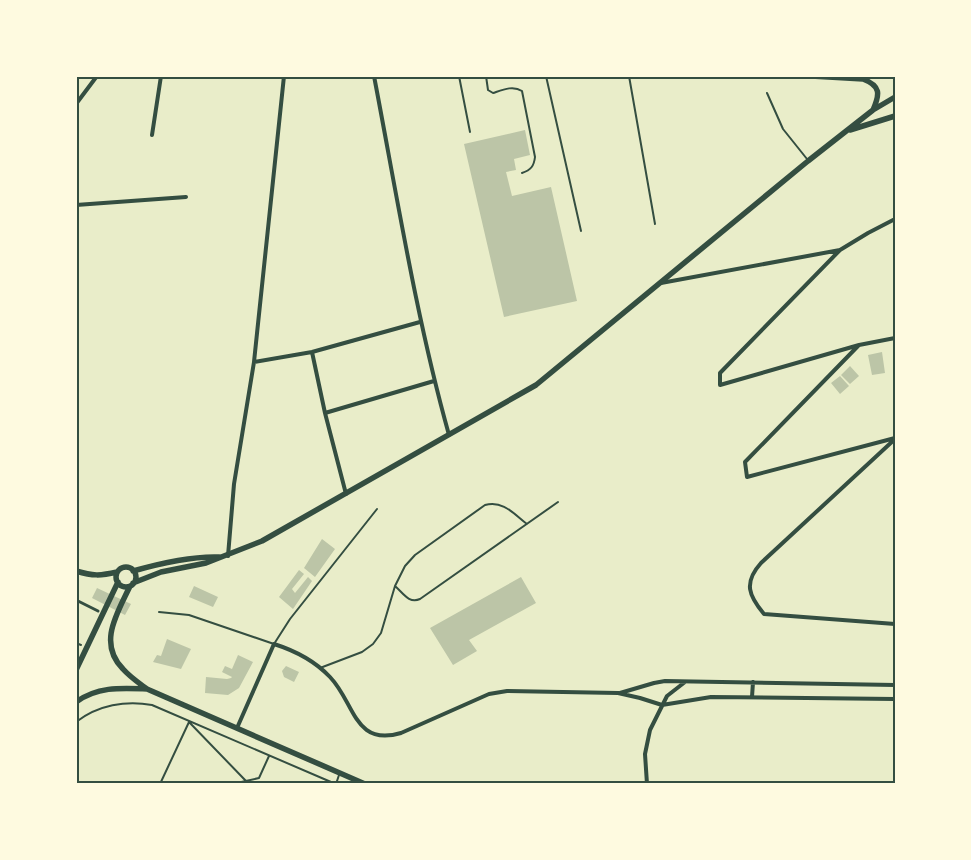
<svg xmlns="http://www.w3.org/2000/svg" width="971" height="860" font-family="'Fira Sans',sans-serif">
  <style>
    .building { fill: #bcc5a7 }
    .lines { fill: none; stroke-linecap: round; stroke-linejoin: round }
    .path { stroke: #344e41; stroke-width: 2 }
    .service { stroke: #344e41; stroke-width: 2 }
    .pedestrian { stroke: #344e41; stroke-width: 3 }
    .minor { stroke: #344e41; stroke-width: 4 }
    .secondary { stroke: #344e41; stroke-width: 5.5 }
    .neatline { fill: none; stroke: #344e41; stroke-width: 2 }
  </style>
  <rect width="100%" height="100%" fill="#e9edc9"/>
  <path class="building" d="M 525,130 L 530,155 L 514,159 L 516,170 L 506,172 L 512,196 L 551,187 L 577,301 L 504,317 L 464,144 Z
    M 882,352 L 885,373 L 872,375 L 868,355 Z
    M 850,366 L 859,376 L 850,384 L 841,375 Z
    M 840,376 L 849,386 L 840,394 L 831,383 Z
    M 322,539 L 335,549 L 315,577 L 304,568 Z
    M 299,570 L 304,574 L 292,589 L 295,593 L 308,577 L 312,581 L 293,609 L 279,597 Z
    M 521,577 L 536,603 L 469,640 L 477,651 L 453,665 L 430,628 Z
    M 194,586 L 218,597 L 213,607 L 189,597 Z
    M 97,588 L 131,604 L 125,615 L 92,598 Z
    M 167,639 L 191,649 L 181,669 L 153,662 L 157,655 L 161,656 Z
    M 238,655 L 253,662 L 239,688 L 228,695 L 205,693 L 206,677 L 227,679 L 231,678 L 232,677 L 222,672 L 225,666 L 232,669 Z
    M 286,666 L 299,672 L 294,682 L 284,677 L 282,671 Z"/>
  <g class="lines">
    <path class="path" d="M 76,643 L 81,645
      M 76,722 C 98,705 126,700 152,705 L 331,782
      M 160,784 L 189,722 L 246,781 L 253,784
      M 232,784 L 259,778 L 269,756"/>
    <path class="service" d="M 459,76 L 470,132
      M 486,76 L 488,90 L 493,93 C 502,90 513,85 522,91 L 535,157 C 534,166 531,170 522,173
      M 546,76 L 581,231
      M 629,76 L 655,224
      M 767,93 L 783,129 L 807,159
      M 395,586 C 403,593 409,604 420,599 L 558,502
      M 159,612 L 189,615 L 274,644 L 290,619 L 377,509
      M 320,668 L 362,652 L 373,644 L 381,633 L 395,586 L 405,566 L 415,555 L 485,505 C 503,500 514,514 527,524
      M 336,784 L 339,775"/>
    <path class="pedestrian" d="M 76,600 L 98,611"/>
    <path class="minor" d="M 374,76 C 397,196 416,317 449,435
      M 76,104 L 97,76
      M 152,135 L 161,76
      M 76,205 L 186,197
      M 840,250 L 720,373 L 720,385 L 859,345 L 895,338
      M 661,283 L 840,250 L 868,233 L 895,219
      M 858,346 L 745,462 L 747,477 L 895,438
      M 312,352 L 325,413 L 346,494
      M 254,362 L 312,352 L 420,322
      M 325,413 L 434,381
      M 895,439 L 761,563 C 743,583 749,596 764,614 L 895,624
      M 228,556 L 234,484 L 254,362 L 284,76
      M 620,693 L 654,683 L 665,681 L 895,685
      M 752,697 L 753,682
      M 237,728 L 274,644 C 296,651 314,660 330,677 C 355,703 354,747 401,733 L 489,694 L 507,691 L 618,693 L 640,698 L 662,705 L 711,697 L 895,699
      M 647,784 L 645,754 L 650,730 L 667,696 L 685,682"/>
    <path class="secondary" d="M 811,76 L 863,79 C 881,86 880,94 873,110
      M 850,130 L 895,116
      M116 577a10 10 0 1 1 20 0a10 10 0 1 1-20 0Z
      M 76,571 C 93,576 100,576 117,572
      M 133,571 C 161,563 191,556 219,557
      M 133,583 L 161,572 L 206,563 L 262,541 L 536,385 L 808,161 L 873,110 L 895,97
      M 130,586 C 118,612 97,643 123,669 C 130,677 139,683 147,689 L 365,784
      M 76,670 L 118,582
      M 76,702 C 98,686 122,688 147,689"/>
  </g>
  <rect width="971" height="860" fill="none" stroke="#fefae0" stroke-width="155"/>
  <rect x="78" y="78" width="816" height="704" class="neatline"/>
</svg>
